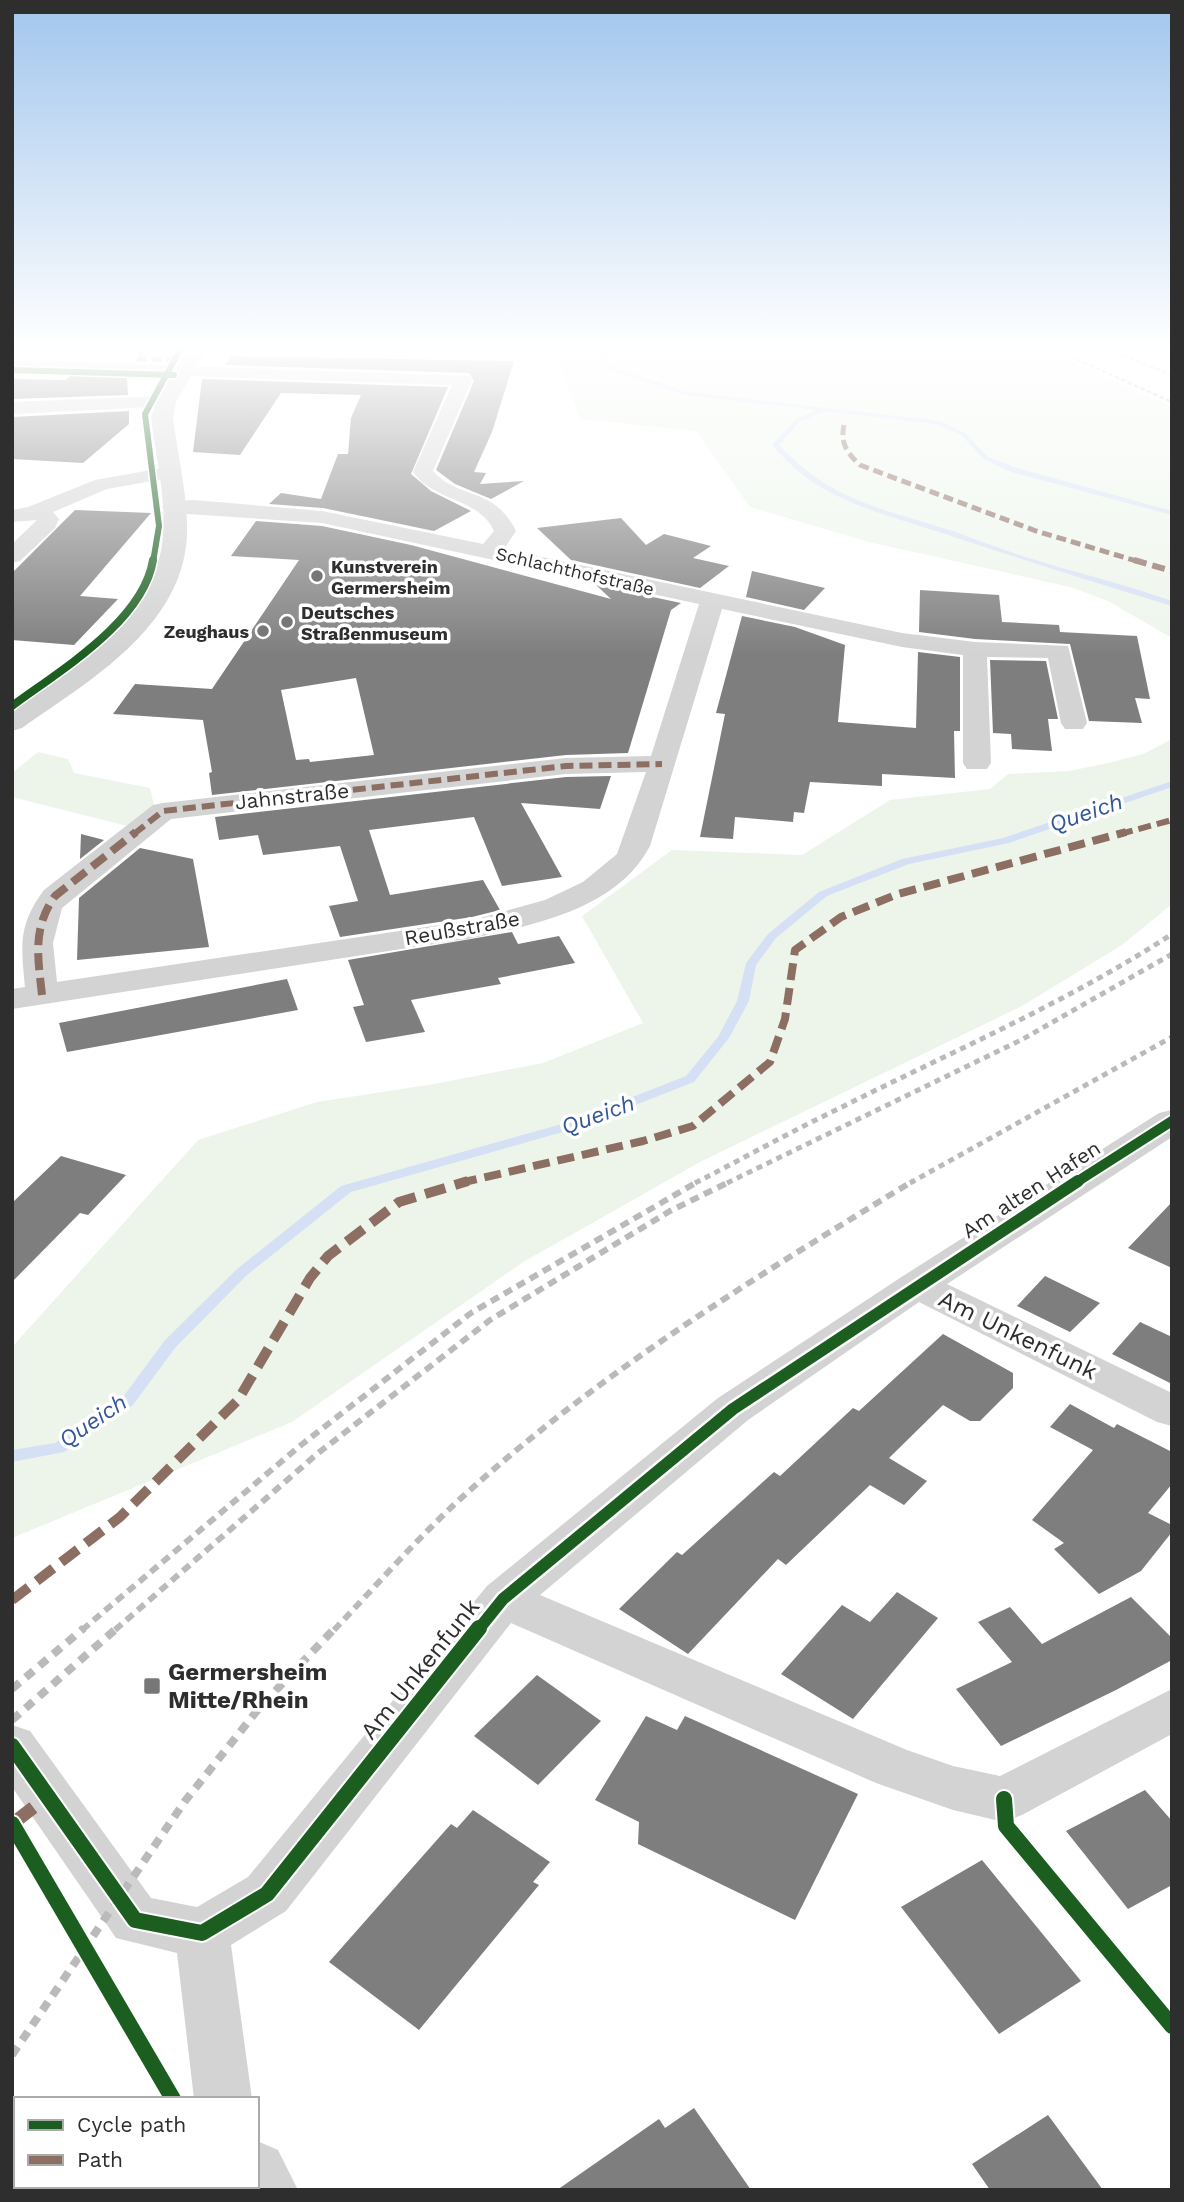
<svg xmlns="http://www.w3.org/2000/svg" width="1184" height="2202" font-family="'Work Sans',sans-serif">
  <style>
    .green { fill: #edf5eb }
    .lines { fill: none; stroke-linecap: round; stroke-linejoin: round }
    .stream { fill: #d6e0f4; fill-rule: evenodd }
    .building { fill: #7e7e7e; fill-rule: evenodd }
    .minor { fill: #d3d3d3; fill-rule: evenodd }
    .tertiary { fill: #d3d3d3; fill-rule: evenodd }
    .rail-far3 { stroke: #bababa; stroke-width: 2.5; stroke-dasharray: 4.5 2.5; stroke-linecap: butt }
    .rail-far2 { stroke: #bababa; stroke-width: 5; stroke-dasharray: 6 5; stroke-linecap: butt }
    .rail-far1 { stroke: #bababa; stroke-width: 6; stroke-dasharray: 9 6; stroke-linecap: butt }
    .rail { stroke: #bababa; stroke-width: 8; stroke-dasharray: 10 8; stroke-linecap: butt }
    .quiet-far4 { stroke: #8d6e63; stroke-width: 5; stroke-dasharray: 10 5; stroke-linecap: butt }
    .quiet-far3 { stroke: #8d6e63; stroke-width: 6; stroke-dasharray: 13 6; stroke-linecap: butt }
    .quiet-far2 { stroke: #8d6e63; stroke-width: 8; stroke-dasharray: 17 8; stroke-linecap: butt }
    .quiet-far1 { stroke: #8d6e63; stroke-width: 10; stroke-dasharray: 21 10; stroke-linecap: butt }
    .quiet { stroke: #8d6e63; stroke-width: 13; stroke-dasharray: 27 13; stroke-linecap: butt }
    .cycleway-far4-casing { stroke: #fff; stroke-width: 9 }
    .cycleway-far3-casing { stroke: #fff; stroke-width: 11 }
    .cycleway-far2-casing { stroke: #fff; stroke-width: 14 }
    .cycleway-far1-casing { stroke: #fff; stroke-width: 17 }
    .cycleway-casing { stroke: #fff; stroke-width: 20 }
    .cycleway-far4 { stroke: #1b5e20; stroke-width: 6 }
    .cycleway-far3 { stroke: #1b5e20; stroke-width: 8 }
    .cycleway-far2 { stroke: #1b5e20; stroke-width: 10 }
    .cycleway-far1 { stroke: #1b5e20; stroke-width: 12 }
    .cycleway { stroke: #1b5e20; stroke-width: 16 }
    .poi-dot { fill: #777; stroke: #fff; stroke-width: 2.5 }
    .labels { text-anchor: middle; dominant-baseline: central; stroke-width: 7; stroke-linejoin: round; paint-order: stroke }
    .far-poi-label { font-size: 18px; font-weight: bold; fill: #2e2e2e; stroke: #fff; text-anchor: start }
    .far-street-label { font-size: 18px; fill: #2e2e2e; stroke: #fff }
    .street-label { font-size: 21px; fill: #2e2e2e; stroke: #fff }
    .water-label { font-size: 23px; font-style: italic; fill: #345798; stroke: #fff }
    .near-street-label { font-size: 24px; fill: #2e2e2e; stroke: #fff }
    .near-poi-label { font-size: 24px; font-weight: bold; fill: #2e2e2e; stroke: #fff; text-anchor: start }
  </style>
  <rect width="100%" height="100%" fill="#fff"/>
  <path class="green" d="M 12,348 L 170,348 L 159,365 L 12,360 Z
    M 556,348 L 1042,348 L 1172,407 L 1172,638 L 1108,601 L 1070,587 L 869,542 L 750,507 L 696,431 L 580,419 L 556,354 Z
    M 1172,739 L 1172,904 L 1122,945 L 1022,1006 L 702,1161 L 525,1261 L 292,1422 L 12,1538 L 12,1347 L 198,1140 L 317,1102 L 434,1084 L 543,1063 L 643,1023 L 582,916 L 672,850 L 802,855 L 890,800 L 990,789 L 1008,774 L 1069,771 L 1108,763 L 1143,754 Z
    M 38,752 L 68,759 L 74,773 L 150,788 L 154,805 L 127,826 L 12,797 L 12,773 Z"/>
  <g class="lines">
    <path class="stream" d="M 590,348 L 596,348 L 615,368 L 688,392 L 940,421 L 965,433 L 988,457 L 1017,468 L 1172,511 L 1172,515 L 1011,472 L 984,459 L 961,435 L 936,424 L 825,411 L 799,422 L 779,445 C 831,501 883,509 953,531 C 978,540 1003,550 1029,558 C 1076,573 1125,584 1172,601 L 1172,606 C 1099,584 1026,561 954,537 C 885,513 821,504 772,445 L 795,420 L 816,410 L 685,395 L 611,370 Z
      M 1172,781 L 1172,787 L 1009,843 L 909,864 L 827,896 L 776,938 L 756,965 L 749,1001 L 729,1038 L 694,1082 L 577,1128 L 351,1192 L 247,1275 L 175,1348 L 133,1405 L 64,1452 L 12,1462 L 12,1450 L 55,1443 L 123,1397 L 165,1340 L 237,1269 L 341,1186 L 569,1122 L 686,1076 L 718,1037 L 737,1001 L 746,963 L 768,934 L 819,892 L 902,859 L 1003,838 Z"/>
  </g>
  <path class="building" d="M 231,356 L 514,361 L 492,432 L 474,472 L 486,473 L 480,484 L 524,481 L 491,499 L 455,484 L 436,470 L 474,381 L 469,373 L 225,365 Z
    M 71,375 L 127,377 L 128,395 L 12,399 L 12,379 L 66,380 Z
    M 202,379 L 448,387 L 411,474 L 431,491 L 471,511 L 434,531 L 323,508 L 269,504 L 281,493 L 321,499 L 338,454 L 348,454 L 351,418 L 361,395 L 281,393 L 240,455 L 193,452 Z
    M 129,411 L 129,424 L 83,463 L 12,459 L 12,417 Z
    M 75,510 L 151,513 L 80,596 L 118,599 L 74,645 L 12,640 L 12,573 Z
    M 621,518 L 646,545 L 664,534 L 711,546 L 693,558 L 729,566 L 700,588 L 571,560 L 537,528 Z
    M 256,521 L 322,526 L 411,545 L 611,599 L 596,585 L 681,603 L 671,610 L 628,753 L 566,755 L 212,795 L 209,773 L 212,772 L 203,720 L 113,714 L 135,684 L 212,689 L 299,560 L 231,556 ZM 356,678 L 374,755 L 310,762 L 309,759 L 296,760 L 281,690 Z
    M 752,571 L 825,588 L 804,610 L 746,597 Z
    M 920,590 L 999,595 L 1002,622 L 1059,625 L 1060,632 L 1137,636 L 1150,699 L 1135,698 L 1142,723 L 1089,721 L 1070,644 L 975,639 L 919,632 Z
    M 742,616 L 795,627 L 845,645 L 838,722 L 916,728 L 918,652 L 960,657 L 960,731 L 954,731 L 955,778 L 882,774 L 882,786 L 810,782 L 804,813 L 794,812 L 793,822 L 735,817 L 733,839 L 700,837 L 725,714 L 716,713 Z
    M 990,660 L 1046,661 L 1058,719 L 1048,719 L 1052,751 L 1012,749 L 1011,734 L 993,733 Z
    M 611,776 L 600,809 L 521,803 L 562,877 L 502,886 L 474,817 L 369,830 L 390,895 L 483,880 L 500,910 L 472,917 L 340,937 L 329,906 L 358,901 L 340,846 L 263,855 L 258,835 L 219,840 L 215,817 L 566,777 Z
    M 81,834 L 104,840 L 80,859 Z
    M 140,848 L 193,859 L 209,947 L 77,960 L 79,898 Z
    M 512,932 L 518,944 L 559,936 L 575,963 L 498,978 L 501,984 L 411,1000 L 425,1032 L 366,1042 L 353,1007 L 364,1005 L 348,960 Z
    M 287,979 L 298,1010 L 67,1052 L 59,1023 Z
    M 61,1156 L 126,1175 L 88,1215 L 80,1213 L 12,1282 L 12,1203 Z
    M 1172,1202 L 1172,1268 L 1128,1248 Z
    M 1045,1276 L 1100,1303 L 1070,1332 L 1017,1306 Z
    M 1140,1322 L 1172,1337 L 1172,1384 L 1112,1354 Z
    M 943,1334 L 1013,1373 L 1013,1388 L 980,1421 L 970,1421 L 943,1405 L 889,1458 L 927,1481 L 904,1505 L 870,1485 L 786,1565 L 778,1559 L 688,1654 L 619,1609 L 677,1552 L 682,1555 L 774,1472 L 780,1476 L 853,1408 L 859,1411 Z
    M 1070,1404 L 1114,1428 L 1117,1424 L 1172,1452 L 1172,1484 L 1148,1513 L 1172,1525 L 1172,1532 L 1141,1571 L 1099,1594 L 1054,1549 L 1064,1543 L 1032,1520 L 1093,1450 L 1050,1427 Z
    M 897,1592 L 938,1618 L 853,1719 L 781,1674 L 842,1605 L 870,1622 Z
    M 1131,1597 L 1172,1638 L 1172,1660 L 1116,1690 L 1001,1746 L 956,1689 L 1012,1662 L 978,1622 L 1010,1607 L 1042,1644 Z
    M 537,1675 L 601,1721 L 538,1785 L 474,1736 Z
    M 646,1716 L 677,1730 L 685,1716 L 858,1794 L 795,1920 L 638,1844 L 639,1822 L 595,1800 Z
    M 1145,1790 L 1172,1821 L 1172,1885 L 1128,1909 L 1066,1831 Z
    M 473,1810 L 550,1862 L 533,1882 L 539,1885 L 419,2030 L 329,1962 L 451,1824 L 457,1828 Z
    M 982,1860 L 1081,1981 L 999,2034 L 901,1907 Z
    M 694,2108 L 751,2190 L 557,2190 L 659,2119 L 665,2128 Z
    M 1048,2115 L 1103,2190 L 990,2190 L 972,2164 Z"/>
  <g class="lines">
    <path class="minor" d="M 12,360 L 469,376 L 472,380 L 433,471 C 460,501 493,485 516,531 L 504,549 L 902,633 L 975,642 L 1068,646 L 1087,723 L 1083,729 L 1065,729 L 1061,723 L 1048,658 L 987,657 L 991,763 L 987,769 L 967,769 L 963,763 L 963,655 L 902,647 L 722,609 L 650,846 C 617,909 536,924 473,938 L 12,1009 L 12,989 L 25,987 C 21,945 18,925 44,890 L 153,805 L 163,803 L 566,758 L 651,756 L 699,604 L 322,523 L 173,513 L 162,507 L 173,501 L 194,500 L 322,511 L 483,544 L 494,531 C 478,497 434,502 413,472 L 452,385 L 12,370 ZM 646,772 L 617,854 L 583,882 L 545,900 L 473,920 L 57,982 L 53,943 L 62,908 L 171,819 L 566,774 Z
      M 166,396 L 175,402 L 173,406 L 12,414 L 12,402 Z
      M 168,467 L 175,469 L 178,473 L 175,477 L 107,489 L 53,512 L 59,519 L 55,528 L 20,561 L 12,563 L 12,544 L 37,520 L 12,522 L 12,510 L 28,507 L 95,480 Z
      M 1172,1110 L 1172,1137 L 947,1284 L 1172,1393 L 1172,1426 L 1157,1422 L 919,1302 L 748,1420 L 540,1595 L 907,1750 L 953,1766 L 1000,1776 L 1172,1689 L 1172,1734 L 1022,1815 L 1004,1822 L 953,1810 L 876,1783 L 511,1623 L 286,1911 L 231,1945 L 252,2099 L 194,2099 L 177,1953 L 116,1938 L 12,1787 L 12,1725 L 30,1731 L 151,1898 L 197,1907 L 248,1877 L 487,1586 L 718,1398 L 903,1276 L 1159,1113 Z
      M 257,2141 L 278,2150 L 298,2190 L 235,2190 L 233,2186 L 257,2186 Z"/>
    <path class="tertiary" d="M 188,348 L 208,348 L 176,402 L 173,418 C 178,457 188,496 187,535 C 183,627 89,681 22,728 L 12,731 L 12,709 C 74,666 156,620 163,536 C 166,497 156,457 151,418 L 156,402 Z"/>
    <path class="rail-far3" d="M 1051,348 L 1172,402
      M 1104,348 L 1172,375"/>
    <path class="rail-far2" d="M 695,1183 C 744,1158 792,1131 842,1107 C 953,1051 1068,1002 1172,934
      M 727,1183 L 1023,1039 L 1172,954
      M 910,1183 L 1172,1037"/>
    <path class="rail-far1" d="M 82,1630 L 301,1445 L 471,1313 L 699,1181
      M 115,1630 L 317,1454 L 490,1320 L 670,1211 L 731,1181
      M 334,1630 C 375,1587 415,1541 459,1500 C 597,1374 754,1278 913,1181"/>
    <path class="rail" d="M 12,1689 L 84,1628
      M 12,1720 L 117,1628
      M 12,2055 L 185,1801 L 260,1707 L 335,1628"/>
    <path class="quiet-far4" d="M 145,348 L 136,359 L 173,360
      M 844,425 C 840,443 847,453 860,465 L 1036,531 L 1140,562"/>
    <path class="quiet-far3" d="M 1134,560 L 1172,571
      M 134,834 L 163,811 L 566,766 L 662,764
      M 1120,834 L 1172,820"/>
    <path class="quiet-far2" d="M 42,995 C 38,958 32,928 55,896 L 136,832
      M 460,1183 L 643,1141 L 693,1126 L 770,1062 L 785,1019 L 795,950 L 841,917 L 898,894 L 1126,832"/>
    <path class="quiet-far1" d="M 12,1600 L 120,1517 L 238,1400 L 310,1278 L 328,1256 L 399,1202 L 468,1181"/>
    <path class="quiet" d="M 12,1824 L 47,1797"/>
    <defs>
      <path id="cycleway-far4" d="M 12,370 L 174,375
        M 153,562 L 159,526 L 145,414 L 181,348"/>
      <path id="cycleway-far3" d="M 12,706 C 59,671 143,622 153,560"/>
      <path id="cycleway-far2" d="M 1075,1183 L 1172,1121"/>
      <path id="cycleway-far1" d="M 478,1630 L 503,1599 L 733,1409 L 1078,1181"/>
      <path id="cycleway" d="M 12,1746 L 135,1920 L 202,1933 L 267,1894 L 479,1628
        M 1004,1799 L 1006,1826 L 1172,2026
        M 12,1824 L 173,2099"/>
    </defs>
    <use href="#cycleway-far4" class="cycleway-far4-casing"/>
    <use href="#cycleway-far3" class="cycleway-far3-casing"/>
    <use href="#cycleway-far2" class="cycleway-far2-casing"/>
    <use href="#cycleway-far1" class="cycleway-far1-casing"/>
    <use href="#cycleway" class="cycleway-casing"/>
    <use href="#cycleway-far4" class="cycleway-far4"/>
    <use href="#cycleway-far3" class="cycleway-far3"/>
    <use href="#cycleway-far2" class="cycleway-far2"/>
    <use href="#cycleway-far1" class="cycleway-far1"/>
    <use href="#cycleway" class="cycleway"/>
  </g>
  <linearGradient id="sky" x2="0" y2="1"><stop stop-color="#a1c6ed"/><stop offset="0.53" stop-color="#fff"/><stop offset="1" stop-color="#fff" stop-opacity="0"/></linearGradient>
  <rect width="1184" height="656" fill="url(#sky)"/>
  <g class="poi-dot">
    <circle cx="317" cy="576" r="7"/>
    <circle cx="287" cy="622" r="7"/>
    <circle cx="263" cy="631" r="7"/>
    <rect x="143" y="1677" width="18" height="18" rx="3.5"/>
  </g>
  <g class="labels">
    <g class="far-poi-label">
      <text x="331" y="566">Kunstverein<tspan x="331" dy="21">Germersheim</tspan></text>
      <text x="301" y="612">Deutsches<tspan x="301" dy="21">Straßenmuseum</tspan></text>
      <text x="249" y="631" text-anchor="end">Zeughaus</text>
    </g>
    <g class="far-street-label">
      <text transform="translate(575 571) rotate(13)">Schlachthofstraße</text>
    </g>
    <g class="street-label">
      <text transform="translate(292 796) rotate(-6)">Jahnstraße</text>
      <text transform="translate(462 928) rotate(-10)">Reußstraße</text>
      <text transform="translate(1031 1189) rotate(-33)">Am alten Hafen</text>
    </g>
    <g class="water-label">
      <text transform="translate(1086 813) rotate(-19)">Queich</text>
      <text transform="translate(598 1115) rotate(-20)">Queich</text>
      <text transform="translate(93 1421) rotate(-34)">Queich</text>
    </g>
    <g class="near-street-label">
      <text transform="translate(1018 1335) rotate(26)">Am Unkenfunk</text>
      <text transform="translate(420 1669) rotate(-51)">Am Unkenfunk</text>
    </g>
    <g class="near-poi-label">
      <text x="168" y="1672">Germersheim<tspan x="168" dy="28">Mitte/Rhein</tspan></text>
    </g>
  </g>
  <rect width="1184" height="2202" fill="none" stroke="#2e2e2e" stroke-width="28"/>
  <rect x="14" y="2097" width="245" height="91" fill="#ffffff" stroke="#ababab" stroke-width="2"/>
  <rect x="28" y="2120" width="35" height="10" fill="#1b5e20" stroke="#ababab" stroke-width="2"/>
  <text x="77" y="2132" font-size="21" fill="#2e2e2e">Cycle path</text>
  <rect x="28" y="2155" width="35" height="10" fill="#8d6e63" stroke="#ababab" stroke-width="2"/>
  <text x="77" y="2167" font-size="21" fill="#2e2e2e">Path</text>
</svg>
